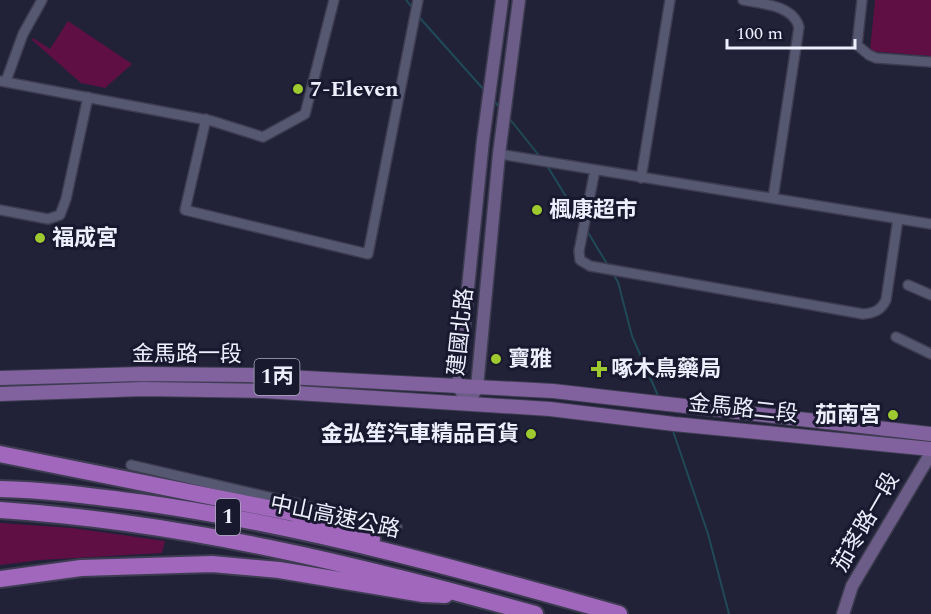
<svg xmlns="http://www.w3.org/2000/svg" width="931" height="614" font-family="Spectral,'Noto Sans TC',serif">
  <style>
    .green { fill: #600f45 }
    .lines { fill: none; stroke-linecap: round; stroke-linejoin: round }
    .stream { stroke: #204a57; stroke-width: 2 }
    .street-casing { stroke: #3d3c50; stroke-width: 12 }
    .secondary-casing { stroke: #3d3c50; stroke-width: 15 }
    .primary-casing { stroke: #3d3c50; stroke-width: 16 }
    .highway-casing { stroke: #3d3c50; stroke-width: 20 }
    .street { stroke: #565872; stroke-width: 9 }
    .secondary { stroke: #6c5c88; stroke-width: 12 }
    .primary { stroke: #82619f; stroke-width: 14 }
    .highway { stroke: #a067bd; stroke-width: 16 }
    .poi-dot { fill: #9eca2f; stroke: #18182e; stroke-width: 2 }
    .labels { text-anchor: middle; dominant-baseline: central; stroke-width: 6; stroke-linejoin: round; paint-order: stroke }
    .shield { fill: #18182e; stroke: #adaec0; stroke-width: 1.5 }
    .shield-label { font-size: 21px; font-weight: bold; fill: #edeffe }
    .poi-label { font-size: 22px; font-weight: bold; fill: #edeffe; stroke: #18182e; text-anchor: start }
    .street-label { font-size: 22px; fill: #edeffe; stroke: #18182e }
  </style>
  <rect width="100%" height="100%" fill="#212238"/>
  <path class="green" d="M 875,0 L 931,0 L 931,56 L 870,51 Z
    M 68,21 L 132,64 L 105,88 L 81,83 L 32,40 L 33,38 L 50,49 Z
    M 0,523 L 72,528 L 165,541 L 162,553 L 40,560 L 0,565 Z"/>
  <g class="lines">
    <path class="stream" d="M 406,0 L 414,10
      M 419,17 L 485,91
      M 493,100 L 501,109
      M 509,118 L 541,158
      M 546,164 L 581,221
      M 587,231 L 609,267
      M 613,274 L 618,282 L 632,336 L 659,398
      M 672,428 L 708,534 L 729,614"/>
    <defs>
      <path id="street" d="M 743,0 C 762,4 793,5 799,27 L 773,198
        M 862,0 L 857,45 L 869,55 L 876,58 L 931,62
        M 0,81 L 212,121 L 263,137 L 305,114 L 334,0
        M 6,81 L 23,34 L 42,0
        M 206,119 L 185,210 L 368,254 L 418,0
        M 499,154 L 931,224
        M 595,170 L 579,251 L 580,260 L 590,266 L 863,314 C 875,313 881,310 886,300 L 898,219
        M 641,178 L 670,0
        M 0,210 L 48,219 L 60,215 L 66,199 L 88,97
        M 908,285 L 931,295
        M 896,337 L 931,354
        M 131,465 L 397,527"/>
      <path id="secondary" d="M 473,395 L 477,387 L 499,154 L 519,0
        M 469,404 L 458,386 L 483,140 L 502,0
        M 843,614 L 852,586 L 931,453"/>
      <path id="primary" d="M 0,378 L 141,374 L 249,375 L 553,391 L 931,434
        M 0,394 L 143,389 L 264,391 L 344,396 L 550,409 L 674,424 L 931,449"/>
      <path id="highway" d="M 0,454 L 293,513 L 350,530 L 372,539
        M 0,489 C 49,490 97,497 145,503 C 306,526 463,570 619,614
        M 0,510 C 182,522 360,565 535,614
        M 0,579 L 81,568 L 212,564 L 279,570 L 423,594 L 445,595"/>
    </defs>
    <use href="#street" class="street-casing"/>
    <use href="#secondary" class="secondary-casing"/>
    <use href="#primary" class="primary-casing"/>
    <use href="#highway" class="highway-casing"/>
    <use href="#street" class="street"/>
    <use href="#secondary" class="secondary"/>
    <use href="#primary" class="primary"/>
    <use href="#highway" class="highway"/>
  </g>
  <g class="poi-dot">
    <circle cx="298" cy="89" r="6"/>
    <circle cx="537" cy="210" r="6"/>
    <circle cx="40" cy="238" r="6"/>
    <circle cx="496" cy="359" r="6"/>
    <path d="M596 360h6v6h6v6h-6v6h-6v-6h-6v-6h6z"/>
    <circle cx="893" cy="415" r="6"/>
    <circle cx="531" cy="434" r="6"/>
  </g>
  <g class="labels">
    <g class="shield">
      <rect x="254.5" y="359" width="45" height="36" rx="4.5"/>
      <rect x="216" y="499" width="24" height="36" rx="4.5"/>
    </g>
    <g class="shield-label">
      <text x="277" y="377">1丙</text>
      <text x="228" y="517">1</text>
    </g>
    <g class="poi-label">
      <text x="310" y="89">7-Eleven</text>
      <text x="549" y="210">楓康超市</text>
      <text x="52" y="238">福成宮</text>
      <text x="508" y="359">寶雅</text>
      <text x="611" y="369">啄木鳥藥局</text>
      <text x="881" y="415" text-anchor="end">茄南宮</text>
      <text x="519" y="434" text-anchor="end">金弘笙汽車精品百貨</text>
    </g>
    <g class="street-label">
      <text transform="translate(461 332) rotate(-84)">建國北路</text>
      <text x="187" y="354">金馬路一段</text>
      <text transform="translate(743 409) rotate(6)">金馬路二段</text>
      <text transform="translate(335 517) rotate(12)">中山高速公路</text>
      <text transform="translate(866 522) rotate(-60)">茄苳路一段</text>
    </g>
  </g>
  <path d="M727 39v9h128v-9" fill="none" stroke="#edeffe" stroke-width="3"/>
  <text x="736" y="39" font-size="18" fill="#edeffe" stroke="#18182e" stroke-width="4.5" paint-order="stroke">100 m</text>
</svg>
